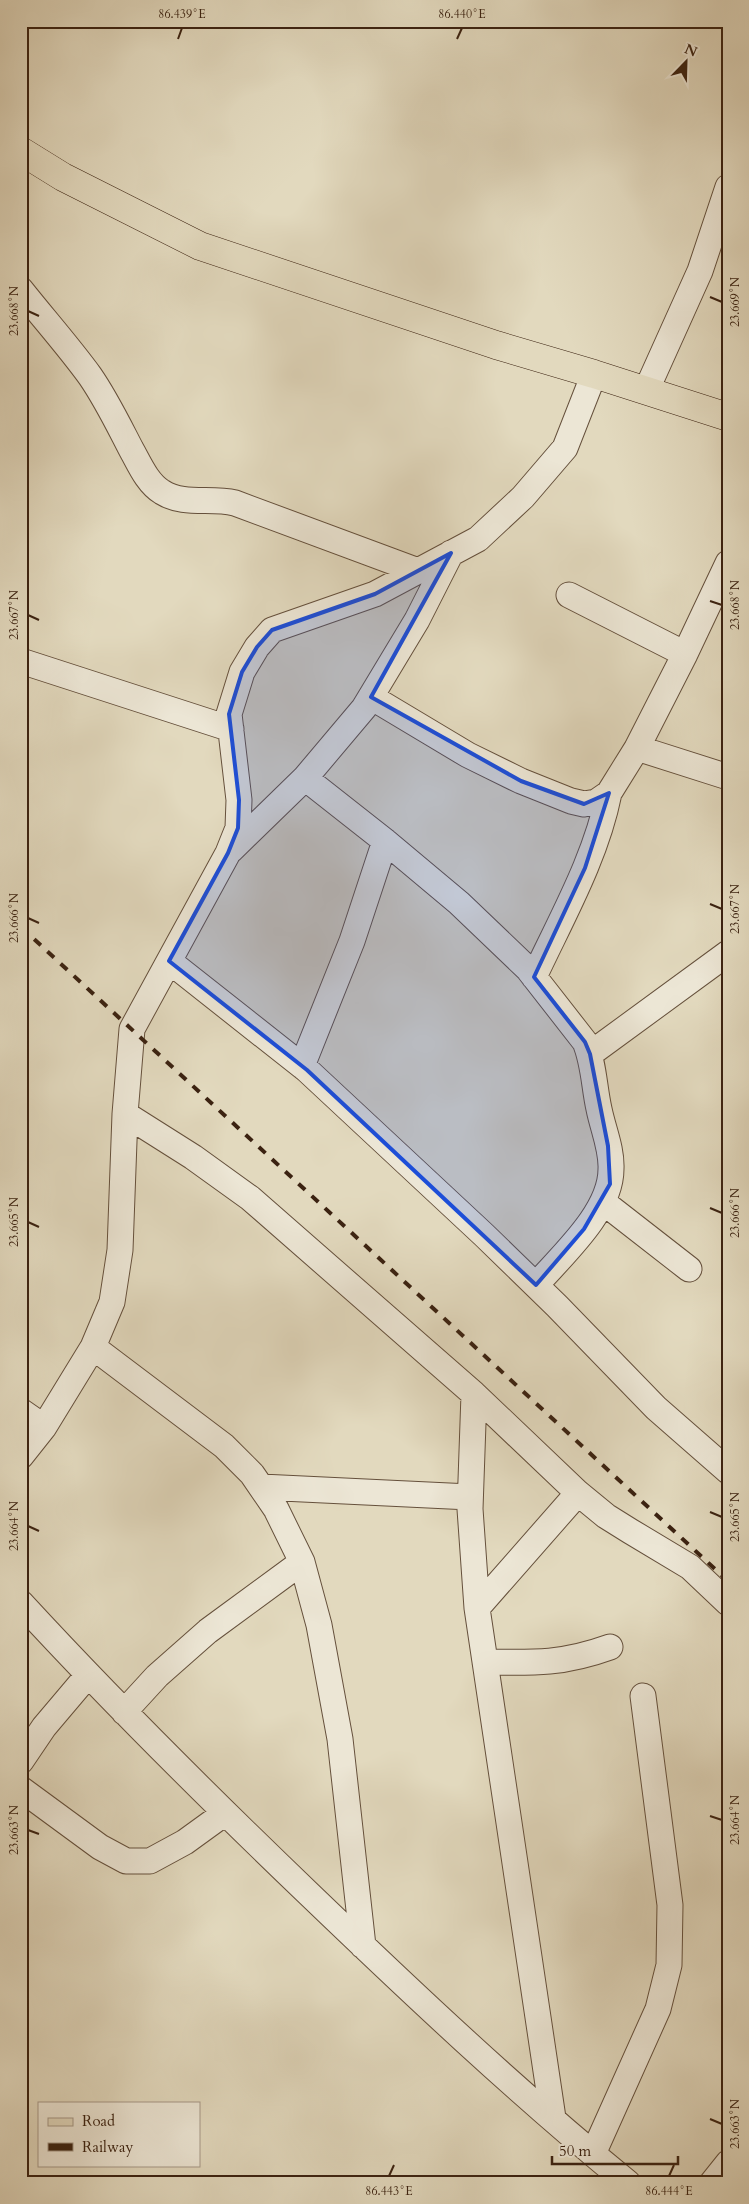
<svg xmlns="http://www.w3.org/2000/svg" width="749" height="2204" font-family="Cardo,serif">
  <style>
    .lines { fill: none; stroke-linecap: round; stroke-linejoin: round }
    .minor-casing { stroke: #65503c; stroke-width: 27 }
    .major-casing { stroke: #3b2211; stroke-width: 29 }
    .minor { stroke: #ece6d5; stroke-width: 25 }
    .major { stroke: #e2d9be; stroke-width: 28 }
    .rail { stroke: #3b2211; stroke-width: 4; stroke-dasharray: 9 9; stroke-linecap: butt }
    .marked { fill: #1d4ed8; fill-opacity: 0.2; stroke: #1d4ed8; stroke-width: 4; stroke-linejoin: round }
    .ticks { fill: none; stroke: #3b2211; stroke-width: 2 }
    .neatline { fill: none; stroke: #3b2211; stroke-width: 2 }
    .ticks-label { font-size: 12px; text-anchor: middle; fill: #3b2211 }
  </style>
  <rect width="100%" height="100%" fill="#e2d9be"/>
  <filter id="stains"><feTurbulence type="fractalNoise" baseFrequency=".004" numOctaves="4"/><feColorMatrix values="0 0 0 0 .2 0 0 0 0 .09 0 0 0 0 .02 0 0 0 .5 -.17"/></filter>
  <radialGradient id="worn" r=".72"><stop offset=".6" stop-color="#630" stop-opacity="0"/><stop offset="1" stop-color="#630" stop-opacity=".3"/></radialGradient>
  <g class="lines">
    <defs>
      <path id="minor" d="M 21,290 C 44,319 69,347 90,376 C 106,399 118,424 131,449 C 139,463 147,483 162,492 C 184,506 210,497 235,503 L 418,571
        M 646,391 L 700,271 L 728,187
        M 569,595 L 685,654
        M 21,661 L 231,729
        M 371,697 L 468,755 L 521,781 L 571,801 L 584,804 L 596,802 L 609,793 L 637,748 L 685,654 L 728,563
        M 637,748 L 728,777
        M 305,778 L 385,841 L 459,903 L 528,969 L 585,1042 C 594,1063 594,1087 599,1109 C 603,1129 612,1149 611,1169 C 611,1212 562,1255 536,1285
        M 231,850 L 305,778 L 364,708 L 417,620 L 451,553
        M 169,961 L 307,1070 L 484,1235 L 557,1306 L 656,1408 L 728,1471
        M 534,977 C 562,917 596,858 609,793
        M 590,1054 L 728,953
        M 302,1066 L 352,941 L 385,841
        M 125,1114 L 193,1157 L 250,1198 L 474,1394 L 578,1493 L 606,1516 L 630,1531 L 690,1567 L 728,1603
        M 603,1202 L 689,1269
        M 93,1347 L 224,1446 L 252,1474 L 276,1509 L 302,1562 L 319,1625 L 340,1739 L 363,1946
        M 474,1394 L 470,1509 L 477,1608 L 553,2118
        M 21,1411 L 44,1427
        M 21,1456 L 44,1427 L 93,1347 L 112,1302 L 120,1250 L 125,1114 L 132,1029 L 228,853 L 238,828 L 239,800 L 229,714 L 242,672 L 257,647 L 272,630 L 375,594 L 478,539 L 523,497 L 565,448 L 594,374
        M 261,1487 L 470,1497
        M 21,1603 C 114,1704 210,1799 309,1894 C 412,1993 517,2092 628,2183
        M 477,1608 L 578,1493
        M 485,1662 C 534,1663 563,1664 610,1647
        M 124,1712 L 157,1676 L 208,1631 L 302,1562
        M 21,1761 L 44,1727 L 88,1675
        M 21,1789 L 100,1847 L 126,1861 L 150,1861 L 185,1842 L 225,1813
        M 593,2154 L 658,2009 L 669,1965 L 670,1905 L 643,1696
        M 712,2183 L 728,2163"/>
      <path id="major" d="M 21,151 L 63,177 L 200,246 L 496,345 L 594,374 L 728,417"/>
    </defs>
    <use href="#minor" class="minor-casing"/>
    <use href="#major" class="major-casing"/>
    <use href="#minor" class="minor"/>
    <use href="#major" class="major"/>
    <path class="rail" d="M 21,927 L 728,1581"/>
  </g>
  <path class="marked" d="M 451,553 L 371,697 L 521,781 L 584,804 L 609,793 L 585,868 L 534,977 L 585,1042 L 590,1054 L 608,1146 L 610,1184 L 584,1229 L 536,1285 L 307,1070 L 169,961 L 228,853 L 238,828 L 239,800 L 229,714 L 242,672 L 257,647 L 272,630 L 375,594 Z"/>
  <path class="ticks" d="M 178,39 L 182,28M 457,39 L 462,28M 710,297 L 722,302M 28,311 L 39,316M 710,601 L 722,605M 28,615 L 39,620M 710,904 L 722,909M 28,918 L 39,923M 710,1208 L 722,1213M 28,1222 L 39,1227M 710,1512 L 722,1517M 28,1526 L 39,1531M 710,1816 L 722,1820M 28,1830 L 39,1834M 710,2119 L 722,2124M 389,2176 L 394,2165M 669,2176 L 674,2165"/>
  <rect width="749" height="2204" fill="none" stroke="#e2d9be" stroke-width="55"/>
  <rect x="38" y="2102" width="162" height="65" fill="#ece6d5" stroke="#a59887"/>
  <rect x="48" y="2118" width="25" height="8" fill="#e2d9be" stroke="#a59887"/>
  <text x="82" y="2126" font-size="15" fill="#3b2211">Road</text>
  <rect x="48" y="2143" width="25" height="8" fill="#3b2211" stroke="#a59887"/>
  <text x="82" y="2152" font-size="15" fill="#3b2211">Railway</text>
  <g transform="translate(686 62) rotate(23)" stroke="#ece6d5" stroke-width="4" paint-order="stroke">
  <path d="M0-4L9 19L0 12L-9 19Z" fill="#3b2211"/>
  <text y="-8" font-size="14" font-weight="bold" text-anchor="middle" fill="#3b2211">N</text>
  </g>
  <path d="M552 2156v8h126v-8" fill="none" stroke="#3b2211" stroke-width="2.5"/>
  <text x="559" y="2156" font-size="15" fill="#3b2211" stroke="#ece6d5" stroke-width="4" paint-order="stroke">50 m</text>
  <rect x="28" y="28" width="694" height="2148" class="neatline"/>
  <g class="ticks-label">
    <text x="182" y="18">86.439°E</text>
    <text x="462" y="18">86.440°E</text>
    <text transform="translate(735 302) rotate(-90)" y="4">23.669°N</text>
    <text transform="translate(14 311) rotate(-90)" y="4">23.668°N</text>
    <text transform="translate(735 605) rotate(-90)" y="4">23.668°N</text>
    <text transform="translate(14 615) rotate(-90)" y="4">23.667°N</text>
    <text transform="translate(735 909) rotate(-90)" y="4">23.667°N</text>
    <text transform="translate(14 918) rotate(-90)" y="4">23.666°N</text>
    <text transform="translate(735 1213) rotate(-90)" y="4">23.666°N</text>
    <text transform="translate(14 1222) rotate(-90)" y="4">23.665°N</text>
    <text transform="translate(735 1517) rotate(-90)" y="4">23.665°N</text>
    <text transform="translate(14 1526) rotate(-90)" y="4">23.664°N</text>
    <text transform="translate(735 1820) rotate(-90)" y="4">23.664°N</text>
    <text transform="translate(14 1830) rotate(-90)" y="4">23.663°N</text>
    <text transform="translate(735 2124) rotate(-90)" y="4">23.663°N</text>
    <text x="389" y="2195">86.443°E</text>
    <text x="669" y="2195">86.444°E</text>
  </g>
  <rect width="100%" height="100%" filter="url(#stains)"/>
  <rect width="100%" height="100%" fill="url(#worn)"/>
</svg>
